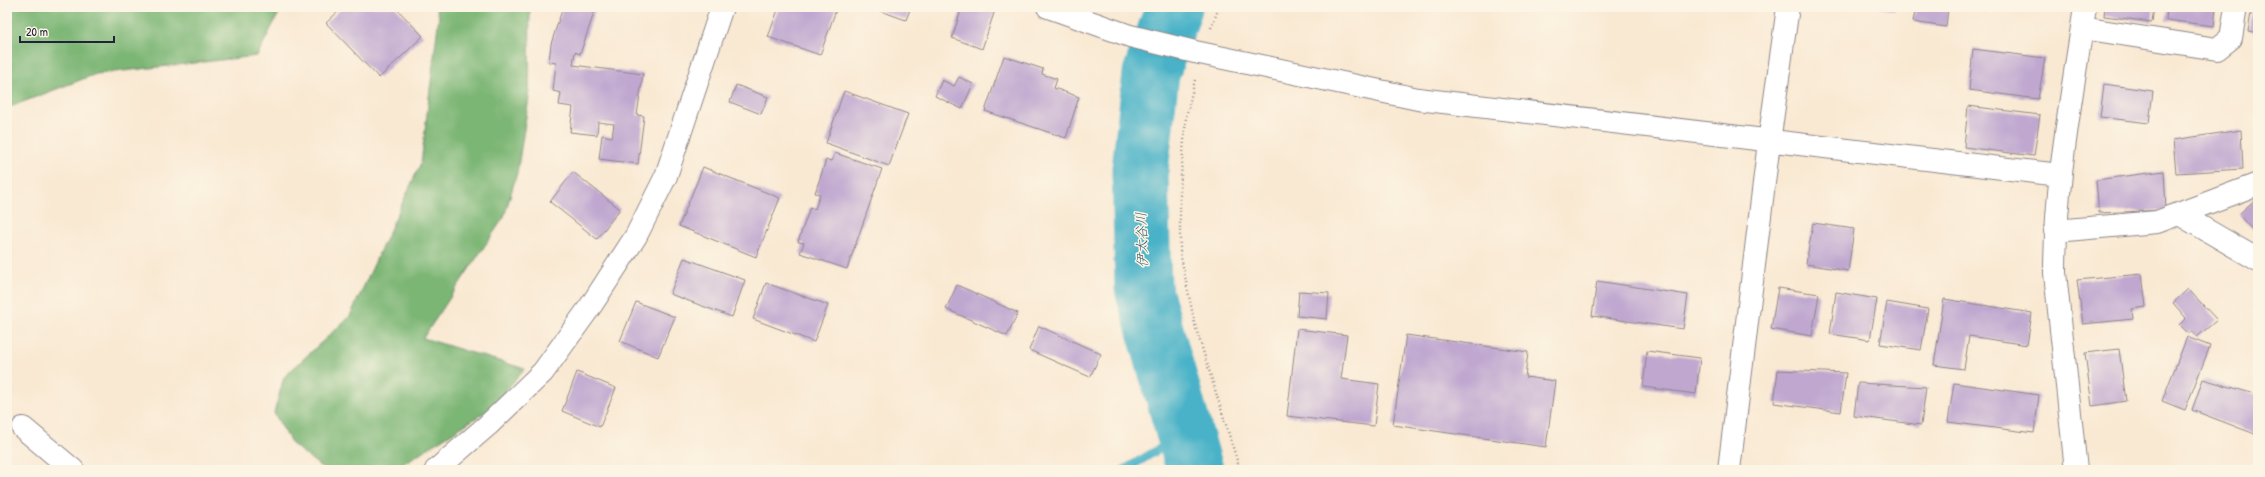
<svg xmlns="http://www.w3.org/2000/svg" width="2265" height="477" font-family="'Patrick Hand','Klee One',sans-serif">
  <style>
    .forest { fill: #7bb674; stroke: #4e6c58 }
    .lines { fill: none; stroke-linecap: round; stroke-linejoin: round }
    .stream { stroke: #49b2c8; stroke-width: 9 }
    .river { stroke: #49b2c8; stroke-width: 57 }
    .building { fill: #bfa7d0 }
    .minor-casing { stroke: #8e8687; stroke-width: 24 }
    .path { stroke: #8e8687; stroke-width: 2.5; stroke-dasharray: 1 3; stroke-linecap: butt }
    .minor { stroke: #fff; stroke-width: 22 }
    .labels { text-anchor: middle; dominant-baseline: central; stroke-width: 3; stroke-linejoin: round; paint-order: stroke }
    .water-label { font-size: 14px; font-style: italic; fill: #325c73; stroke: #fcf5e5 }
  </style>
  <rect width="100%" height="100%" fill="#fcf5e5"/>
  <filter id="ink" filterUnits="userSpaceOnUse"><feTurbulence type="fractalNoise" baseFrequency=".025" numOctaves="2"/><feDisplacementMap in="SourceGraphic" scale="8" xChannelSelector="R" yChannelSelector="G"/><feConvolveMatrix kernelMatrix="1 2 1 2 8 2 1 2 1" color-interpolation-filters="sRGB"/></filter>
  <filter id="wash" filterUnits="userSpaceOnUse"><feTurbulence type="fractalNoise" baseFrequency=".012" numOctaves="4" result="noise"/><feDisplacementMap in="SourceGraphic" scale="16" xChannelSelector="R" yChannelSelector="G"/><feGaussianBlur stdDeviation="0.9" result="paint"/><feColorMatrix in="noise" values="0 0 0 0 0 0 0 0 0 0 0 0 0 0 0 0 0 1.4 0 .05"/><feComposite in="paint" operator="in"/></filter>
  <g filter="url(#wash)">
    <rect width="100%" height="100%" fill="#f9e9d3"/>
    <path class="forest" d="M 7,7 L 282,7 L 257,56 L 96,74 L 7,108 Z
      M 436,7 L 530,7 L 529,98 L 517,173 L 504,217 L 423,338 L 525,369 L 487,411 L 393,470 L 325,470 L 292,444 L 274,413 L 284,377 L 350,316 L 421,163 L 439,16 Z"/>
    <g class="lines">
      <path class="stream" d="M 1124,470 L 1183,435"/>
      <path class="river" d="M 1174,7 L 1151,74 L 1140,169 L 1143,288 L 1195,470"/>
    </g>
    <g id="blocks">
      <path class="building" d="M 343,7 L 395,7 L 423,36 L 379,78 L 326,23 Z
        M 563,7 L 587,7 L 595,10 L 580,54 L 575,52 L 573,65 L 643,74 L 637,115 L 644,116 L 638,164 L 599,159 L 602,135 L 612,137 L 614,124 L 598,122 L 597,135 L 570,132 L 573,107 L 559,105 L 561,93 L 553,91 L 556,63 L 549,62 L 551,44 Z
        M 779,7 L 828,7 L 836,10 L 820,55 L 768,37 Z
        M 869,7 L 911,7 L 906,20 Z
        M 962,7 L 996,7 L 982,49 L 952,38 Z
        M 1877,7 L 1895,7 L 1894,11 Z
        M 1916,7 L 1948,7 L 1946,27 L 1913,22 Z
        M 1971,7 L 1985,7 L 1985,10 Z
        M 2105,7 L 2154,7 L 2152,22 L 2104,16 Z
        M 2167,7 L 2216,7 L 2214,26 L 2166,20 Z
        M 2252,7 L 2258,7 L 2258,33 L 2248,31 Z
        M 1973,49 L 2045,58 L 2038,99 L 1969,90 Z
        M 1004,56 L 1043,69 L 1042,74 L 1057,79 L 1054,88 L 1079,97 L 1066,138 L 985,111 Z
        M 959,77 L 973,84 L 962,109 L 935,96 L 942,80 L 954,86 Z
        M 2104,84 L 2153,91 L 2149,123 L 2100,117 Z
        M 736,85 L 768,97 L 761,114 L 730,102 Z
        M 844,91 L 908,114 L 889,166 L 826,143 Z
        M 1968,106 L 2040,115 L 2034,156 L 1964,147 Z
        M 2241,130 L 2243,169 L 2176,173 L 2173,140 Z
        M 835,153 L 882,169 L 847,269 L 800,253 L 804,243 L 798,242 L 810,207 L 815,209 L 820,194 L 815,193 L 826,160 L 832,161 Z
        M 703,167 L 780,198 L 756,257 L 679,226 Z
        M 2164,171 L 2166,210 L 2099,213 L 2096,180 Z
        M 573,172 L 620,209 L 597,239 L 550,202 Z
        M 2258,197 L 2258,235 L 2239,214 Z
        M 1813,223 L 1854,229 L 1848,271 L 1806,264 Z
        M 684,258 L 745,280 L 732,317 L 670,294 Z
        M 2142,274 L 2146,307 L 2132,309 L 2133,319 L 2083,324 L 2077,280 Z
        M 1597,281 L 1688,295 L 1683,329 L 1592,316 Z
        M 766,283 L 828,305 L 814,342 L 753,319 Z
        M 957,285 L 1018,313 L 1007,336 L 946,309 Z
        M 1778,288 L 1819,294 L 1812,336 L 1771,329 Z
        M 2188,289 L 2217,320 L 2197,337 L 2192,331 L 2188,334 L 2179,325 L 2186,318 L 2173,303 Z
        M 1299,291 L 1329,293 L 1327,319 L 1297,316 Z
        M 1836,292 L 1877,299 L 1870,340 L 1830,334 Z
        M 1944,299 L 2032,313 L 2027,345 L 1969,336 L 1964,369 L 1934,365 Z
        M 636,302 L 675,317 L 658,357 L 620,341 Z
        M 1887,302 L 1928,309 L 1921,350 L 1880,344 Z
        M 1039,326 L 1101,354 L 1090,377 L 1029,350 Z
        M 1297,329 L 1347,335 L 1341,379 L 1379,384 L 1374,426 L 1287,416 Z
        M 1406,335 L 1528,352 L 1525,377 L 1555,381 L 1546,447 L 1393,425 Z
        M 2187,337 L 2210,346 L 2185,410 L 2162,401 Z
        M 2119,349 L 2126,401 L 2092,406 L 2085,353 Z
        M 1647,351 L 1700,358 L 1696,394 L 1643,387 Z
        M 1778,370 L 1846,373 L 1841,412 L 1774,403 Z
        M 577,372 L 616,388 L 600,427 L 562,411 Z
        M 2203,379 L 2258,395 L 2258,427 L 2255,434 L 2192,410 Z
        M 1858,383 L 1926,387 L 1921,425 L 1854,416 Z
        M 1954,383 L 2039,395 L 2034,433 L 1948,422 Z"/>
    </g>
  </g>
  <g filter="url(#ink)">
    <use href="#blocks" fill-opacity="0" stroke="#8e8687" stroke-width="1"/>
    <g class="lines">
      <defs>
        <path id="minor" d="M 1048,7 L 1130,36 L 1195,52 L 1418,99 L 2060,175
          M 2082,28 L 2217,49 L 2231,38 L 2236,7
          M 2179,214 L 2258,260
          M 2055,231 L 2157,222 L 2258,184
          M 23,428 L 73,470
          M 436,470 L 488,425 L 543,372 L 592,304 L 636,236 L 666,176 L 722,7
          M 1729,470 L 1769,142 L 1788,7
          M 2076,470 L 2055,273 C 2055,183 2072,96 2085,7"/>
      </defs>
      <use href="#minor" class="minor-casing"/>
      <path class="path" d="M 1211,28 L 1219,7
        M 1195,80 L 1186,117 L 1180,188 L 1180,252 L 1195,325 L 1240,470"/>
      <use href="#minor" class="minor"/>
    </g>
  </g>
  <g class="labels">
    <g class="water-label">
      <text transform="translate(1141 240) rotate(-92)">伊太谷川</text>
    </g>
  </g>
  <rect width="2265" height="477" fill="none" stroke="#fcf5e5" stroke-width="24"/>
  <path d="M20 36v6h94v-6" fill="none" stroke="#22223b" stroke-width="2"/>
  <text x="26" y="36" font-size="12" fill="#22223b" stroke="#fcf5e5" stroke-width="3" paint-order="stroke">20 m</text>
</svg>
